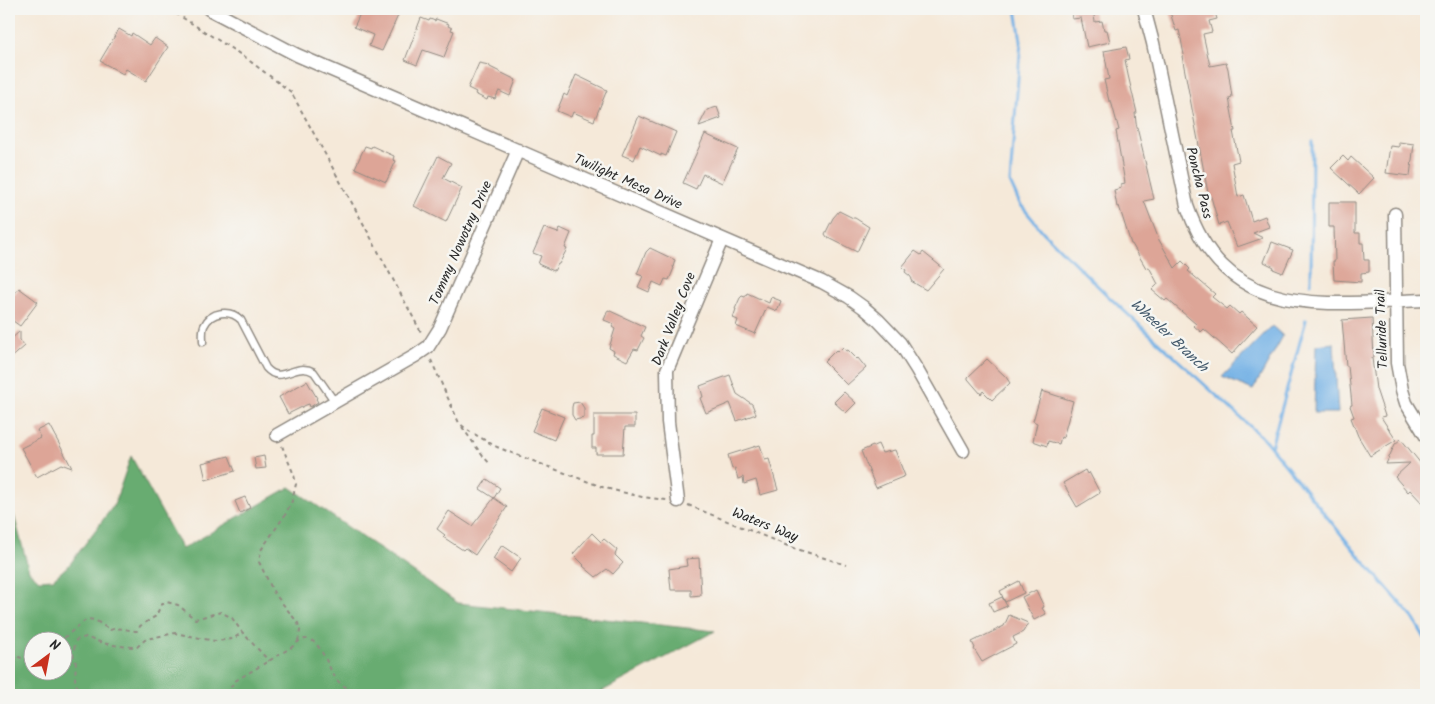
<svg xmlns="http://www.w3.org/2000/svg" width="1435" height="704" font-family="Kalam,sans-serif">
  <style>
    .forest { fill: #68ac71; stroke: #4a6c4e; fill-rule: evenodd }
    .water { fill: #72b0e5; stroke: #4e6e88 }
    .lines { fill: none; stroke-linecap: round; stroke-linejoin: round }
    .stream { stroke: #72b0e5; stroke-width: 3 }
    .building { fill: #dda597 }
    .service-casing { stroke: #908a82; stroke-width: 9 }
    .minor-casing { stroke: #908a82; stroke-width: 15 }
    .path { stroke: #908a82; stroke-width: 2; stroke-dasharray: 4 4; stroke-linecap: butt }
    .service { stroke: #fff; stroke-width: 6 }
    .minor { stroke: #fff; stroke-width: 12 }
    .labels { text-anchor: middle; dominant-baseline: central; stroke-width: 5; stroke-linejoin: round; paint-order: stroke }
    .street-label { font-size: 14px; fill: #2b2b2b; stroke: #f6f6f2 }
    .water-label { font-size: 15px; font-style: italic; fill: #445a6c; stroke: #f6f6f2 }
  </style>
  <rect width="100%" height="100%" fill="#f6f6f2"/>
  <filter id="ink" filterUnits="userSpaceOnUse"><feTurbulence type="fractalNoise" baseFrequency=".02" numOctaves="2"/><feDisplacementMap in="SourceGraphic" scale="10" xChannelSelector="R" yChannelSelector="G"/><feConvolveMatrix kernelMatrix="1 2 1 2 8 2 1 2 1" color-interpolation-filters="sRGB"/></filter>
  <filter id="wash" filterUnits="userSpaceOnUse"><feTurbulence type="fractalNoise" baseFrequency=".0096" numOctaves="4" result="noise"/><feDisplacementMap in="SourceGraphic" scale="20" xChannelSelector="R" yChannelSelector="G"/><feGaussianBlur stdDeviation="1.12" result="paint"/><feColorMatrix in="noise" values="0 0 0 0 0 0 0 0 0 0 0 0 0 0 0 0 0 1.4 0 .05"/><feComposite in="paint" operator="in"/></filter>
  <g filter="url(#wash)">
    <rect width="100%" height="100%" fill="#f5e9d9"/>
    <path class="forest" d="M 131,456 L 182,549 L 290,487 L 458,603 L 715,631 L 595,695 L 9,695 L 9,518 L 14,515 L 29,571 L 39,580 L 53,579 L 70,564 L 114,505 ZM 32,642 L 62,642 L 62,672 L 32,672 Z"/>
    <path class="water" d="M 1272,326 L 1283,336 L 1253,390 L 1222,377 Z
      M 1334,343 L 1338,413 L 1314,413 L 1316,345 Z"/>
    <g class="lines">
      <path class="stream" d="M 1016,9 L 1021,41 L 1010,182 L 1020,204 L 1044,233 L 1109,297 L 1265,440 L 1353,549 L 1413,618 L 1426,640
        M 1311,283 L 1312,141
        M 1271,447 L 1306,320"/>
    </g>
    <g id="blocks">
      <path class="building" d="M 362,9 L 401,9 L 382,51 L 369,46 L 373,35 L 354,27 Z
        M 1071,9 L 1093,9 L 1095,22 L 1102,21 L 1104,30 L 1107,30 L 1110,42 L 1087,47 L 1081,18 L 1072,19 Z
        M 1169,9 L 1214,9 L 1217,19 L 1209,21 L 1212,32 L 1203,34 L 1210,66 L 1226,63 L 1228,69 L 1232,97 L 1229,98 L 1235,131 L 1233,131 L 1239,161 L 1232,163 L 1238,197 L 1244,195 L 1252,221 L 1265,216 L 1269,227 L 1253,233 L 1263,238 L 1237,247 L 1227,222 L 1219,225 L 1211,197 L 1208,193 L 1182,56 L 1184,55 L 1181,39 L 1179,30 L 1176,31 Z
        M 421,18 L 429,21 L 430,19 L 435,21 L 436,19 L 449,24 L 448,26 L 452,28 L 451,30 L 454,31 L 444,57 L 423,50 L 417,65 L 405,60 Z
        M 119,29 L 131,36 L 132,33 L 150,45 L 155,38 L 168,47 L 146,81 L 126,69 L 123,74 L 100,61 Z
        M 1126,47 L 1129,59 L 1125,60 L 1128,75 L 1137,113 L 1135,113 L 1136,123 L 1154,199 L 1144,201 L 1159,240 L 1175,268 L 1182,261 L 1190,269 L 1188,271 L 1215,294 L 1212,297 L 1227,309 L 1230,306 L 1239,314 L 1241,312 L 1257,326 L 1232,354 L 1204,329 L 1201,332 L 1194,326 L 1196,324 L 1167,299 L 1165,301 L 1152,290 L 1158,284 L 1149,267 L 1146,268 L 1132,244 L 1131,244 L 1119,206 L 1117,207 L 1114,190 L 1121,188 L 1121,184 L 1125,183 L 1116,131 L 1119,130 L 1111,101 L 1109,101 L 1104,80 L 1109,79 L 1104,51 Z
        M 479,63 L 489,65 L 490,67 L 516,80 L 510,96 L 499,91 L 495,99 L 488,97 L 487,100 L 475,94 L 476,92 L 468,88 Z
        M 576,75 L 607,90 L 594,121 L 573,112 L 571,117 L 557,111 L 564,94 L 567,96 Z
        M 717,107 L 721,118 L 699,126 L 707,110 Z
        M 639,116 L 676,132 L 666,156 L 661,154 L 661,156 L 640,146 L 634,160 L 622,155 Z
        M 705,134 L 738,149 L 722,183 L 703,174 L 696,189 L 683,183 Z
        M 1399,142 L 1414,144 L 1410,176 L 1386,173 L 1390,146 L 1399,147 Z
        M 365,146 L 371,148 L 372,146 L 394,156 L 393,160 L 396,161 L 386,182 L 355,168 Z
        M 438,156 L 451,163 L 443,178 L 462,188 L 446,222 L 414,206 Z
        M 1343,156 L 1348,161 L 1351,157 L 1374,178 L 1359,194 L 1331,168 Z
        M 1329,202 L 1355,202 L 1355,233 L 1360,233 L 1360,243 L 1363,243 L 1364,260 L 1369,260 L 1369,272 L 1361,273 L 1361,282 L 1334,280 L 1333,261 L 1335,261 L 1334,227 L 1329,227 Z
        M 839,211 L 853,218 L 855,218 L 869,227 L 857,252 L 827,237 L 825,234 L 833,218 Z
        M 544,228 L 558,233 L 560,228 L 571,233 L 565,248 L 567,249 L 559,264 L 558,264 L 554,271 L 538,264 L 541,256 L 533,253 Z
        M 1272,242 L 1293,250 L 1283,273 L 1273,269 L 1274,267 L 1264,262 Z
        M 650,248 L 675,260 L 673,267 L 674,268 L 669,280 L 665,279 L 662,286 L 653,282 L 649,292 L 638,287 L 643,276 L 637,274 L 646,252 Z
        M 915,251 L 921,255 L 923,252 L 944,269 L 926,290 L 911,281 L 912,279 L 910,276 L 905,272 L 906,270 L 902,267 Z
        M 19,288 L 38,302 L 20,326 L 9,318 L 9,290 L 14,294 Z
        M 747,293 L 769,303 L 771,297 L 781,301 L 777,311 L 767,307 L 755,334 L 736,326 L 738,320 L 733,318 L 736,309 L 735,309 L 740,298 L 742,296 L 745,297 Z
        M 608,310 L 645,327 L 641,336 L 644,338 L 638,350 L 634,349 L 627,361 L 613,354 L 614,351 L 609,348 L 615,329 L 612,327 L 614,324 L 604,320 Z
        M 1372,318 L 1374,358 L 1372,358 L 1376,389 L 1385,416 L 1381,417 L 1396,440 L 1370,456 L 1358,436 L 1351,418 L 1354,417 L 1350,406 L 1352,405 L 1348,366 L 1346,366 L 1342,320 Z
        M 20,331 L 20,340 L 25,346 L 9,360 L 9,341 Z
        M 843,347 L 846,351 L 848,350 L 857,359 L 858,358 L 866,368 L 847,385 L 824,362 L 836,350 L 838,352 Z
        M 987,359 L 1006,377 L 1010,383 L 992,400 L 983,391 L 981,394 L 968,379 L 968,377 Z
        M 730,375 L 737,394 L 752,404 L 756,414 L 737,421 L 730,403 L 706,413 L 700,398 L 703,397 L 700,386 Z
        M 307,381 L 317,398 L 316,399 L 318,402 L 310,407 L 309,404 L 306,405 L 288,414 L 279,397 Z
        M 1042,391 L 1073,401 L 1063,438 L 1061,437 L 1059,444 L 1048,441 L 1047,446 L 1033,441 L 1037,423 L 1033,421 Z
        M 844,392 L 856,403 L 846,413 L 834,402 Z
        M 580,402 L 584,408 L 584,418 L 575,420 L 572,415 L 572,407 L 573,403 Z
        M 542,408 L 564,417 L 554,440 L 532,431 Z
        M 594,415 L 635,415 L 635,427 L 625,427 L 623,454 L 596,454 L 596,448 L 592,448 L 592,436 L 594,436 Z
        M 49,425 L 72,468 L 61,464 L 37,477 L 21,448 L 41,438 L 37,431 Z
        M 1401,439 L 1426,470 L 1426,507 L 1410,490 L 1408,492 L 1395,477 L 1410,463 L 1386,464 L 1395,444 Z
        M 878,444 L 882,453 L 895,450 L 905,476 L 876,488 L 861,451 Z
        M 760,445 L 765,460 L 769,459 L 778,490 L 760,495 L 756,480 L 744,484 L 743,477 L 738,479 L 735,468 L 732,469 L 728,455 Z
        M 229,456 L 235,471 L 206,480 L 202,463 Z
        M 264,456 L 266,468 L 256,469 L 254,458 Z
        M 1085,470 L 1087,474 L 1089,472 L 1100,493 L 1077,507 L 1063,483 Z
        M 487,479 L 500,488 L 494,498 L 480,489 Z
        M 245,497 L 250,508 L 240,513 L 235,501 Z
        M 494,498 L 507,507 L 475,555 L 465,548 L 463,550 L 443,537 L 445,535 L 437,529 L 449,511 L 472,526 Z
        M 592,533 L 601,542 L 604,539 L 617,550 L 615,555 L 623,563 L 613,574 L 607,569 L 596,577 L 583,566 L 584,565 L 573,554 Z
        M 502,545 L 521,558 L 511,572 L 493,559 Z
        M 699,558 L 701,595 L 691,596 L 691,590 L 671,590 L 669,569 L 687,566 L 686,559 Z
        M 1019,581 L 1024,593 L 1005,602 L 1000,591 Z
        M 1036,590 L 1044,607 L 1042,608 L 1046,614 L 1034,620 L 1022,597 Z
        M 1002,597 L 1007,606 L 993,612 L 989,603 Z
        M 1009,615 L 1028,623 L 1023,632 L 1013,637 L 1016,644 L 982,662 L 974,649 L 975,648 L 972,642 L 1004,626 Z"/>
    </g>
  </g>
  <g filter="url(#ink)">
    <use href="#blocks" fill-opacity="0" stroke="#908a82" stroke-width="1"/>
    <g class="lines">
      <defs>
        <path id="service" d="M 203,342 C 203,337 202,331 204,326 C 211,311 230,309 241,320 L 266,368 C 282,386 294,361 314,372 L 335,402"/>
        <path id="minor" d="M 209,9 L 297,55 L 822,282 L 849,297 L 863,307 L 878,320 L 900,343 L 917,370 L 963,451
          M 1144,9 L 1153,43 L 1187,206 C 1227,323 1327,303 1426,300
          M 1395,214 L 1397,363 L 1402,390 L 1406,403 L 1426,436
          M 277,435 L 415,356 L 428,347 L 440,328 L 518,150
          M 678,501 L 668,422 L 667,370 L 722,239"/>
      </defs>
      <use href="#service" class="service-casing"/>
      <use href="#minor" class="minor-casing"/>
      <path class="path" d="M 169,9 L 243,56 L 291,92 L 363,223 L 422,334
        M 431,360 L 459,423 L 469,431 L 497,447 L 517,455 L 605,488 L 642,497 L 667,500
        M 462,427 L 482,455 L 491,465
        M 282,446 L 294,475 L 296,484 L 292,501 L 285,515 L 261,550 L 259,562 L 274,593 L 298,623 L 300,631 L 298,641
        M 688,505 L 788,546 L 846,565
        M 62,646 L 65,637 L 87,619 L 95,620 L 110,630 C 121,626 127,631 138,631 L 140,626 L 156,616 L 161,605 L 167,602 L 178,605 L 195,619 L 221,612 L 232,618 L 242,632 L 269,661
        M 9,679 L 12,676 L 14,664 L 19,657 L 26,660 L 28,667 L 34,673 L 39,672
        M 82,695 C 81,690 77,688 76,684 C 73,674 79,664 73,655 L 76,640 L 86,637 C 101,644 120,647 137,647 L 146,639 L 175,633 L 215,641 L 233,639 L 241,633
        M 231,695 L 230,688 L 235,681 L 292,647 C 317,621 325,665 337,680 C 344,688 355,691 364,695"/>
      <use href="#service" class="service"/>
      <use href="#minor" class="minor"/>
    </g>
  </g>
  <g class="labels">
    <g class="street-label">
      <text transform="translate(628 182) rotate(24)">Twilight Mesa Drive</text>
      <text transform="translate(1199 183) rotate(76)">Poncha Pass</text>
      <text transform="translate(461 243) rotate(-66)">Tommy Nowotny Drive</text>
      <text transform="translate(674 319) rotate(-69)">Dark Valley Cove</text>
      <text transform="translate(1382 329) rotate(-92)">Telluride Trail</text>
      <text transform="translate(765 525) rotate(22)">Waters Way</text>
    </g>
    <g class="water-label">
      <text transform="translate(1169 336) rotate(43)">Wheeler Branch</text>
    </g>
  </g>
  <rect width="1435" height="704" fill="none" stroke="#f6f6f2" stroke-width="30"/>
  <g transform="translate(48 656) rotate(32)"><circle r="24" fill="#f6f6f2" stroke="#a5a5a2"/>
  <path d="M0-4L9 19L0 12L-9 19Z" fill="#c8321e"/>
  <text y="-8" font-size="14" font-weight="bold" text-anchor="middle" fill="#2b2b2b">N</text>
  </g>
</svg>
